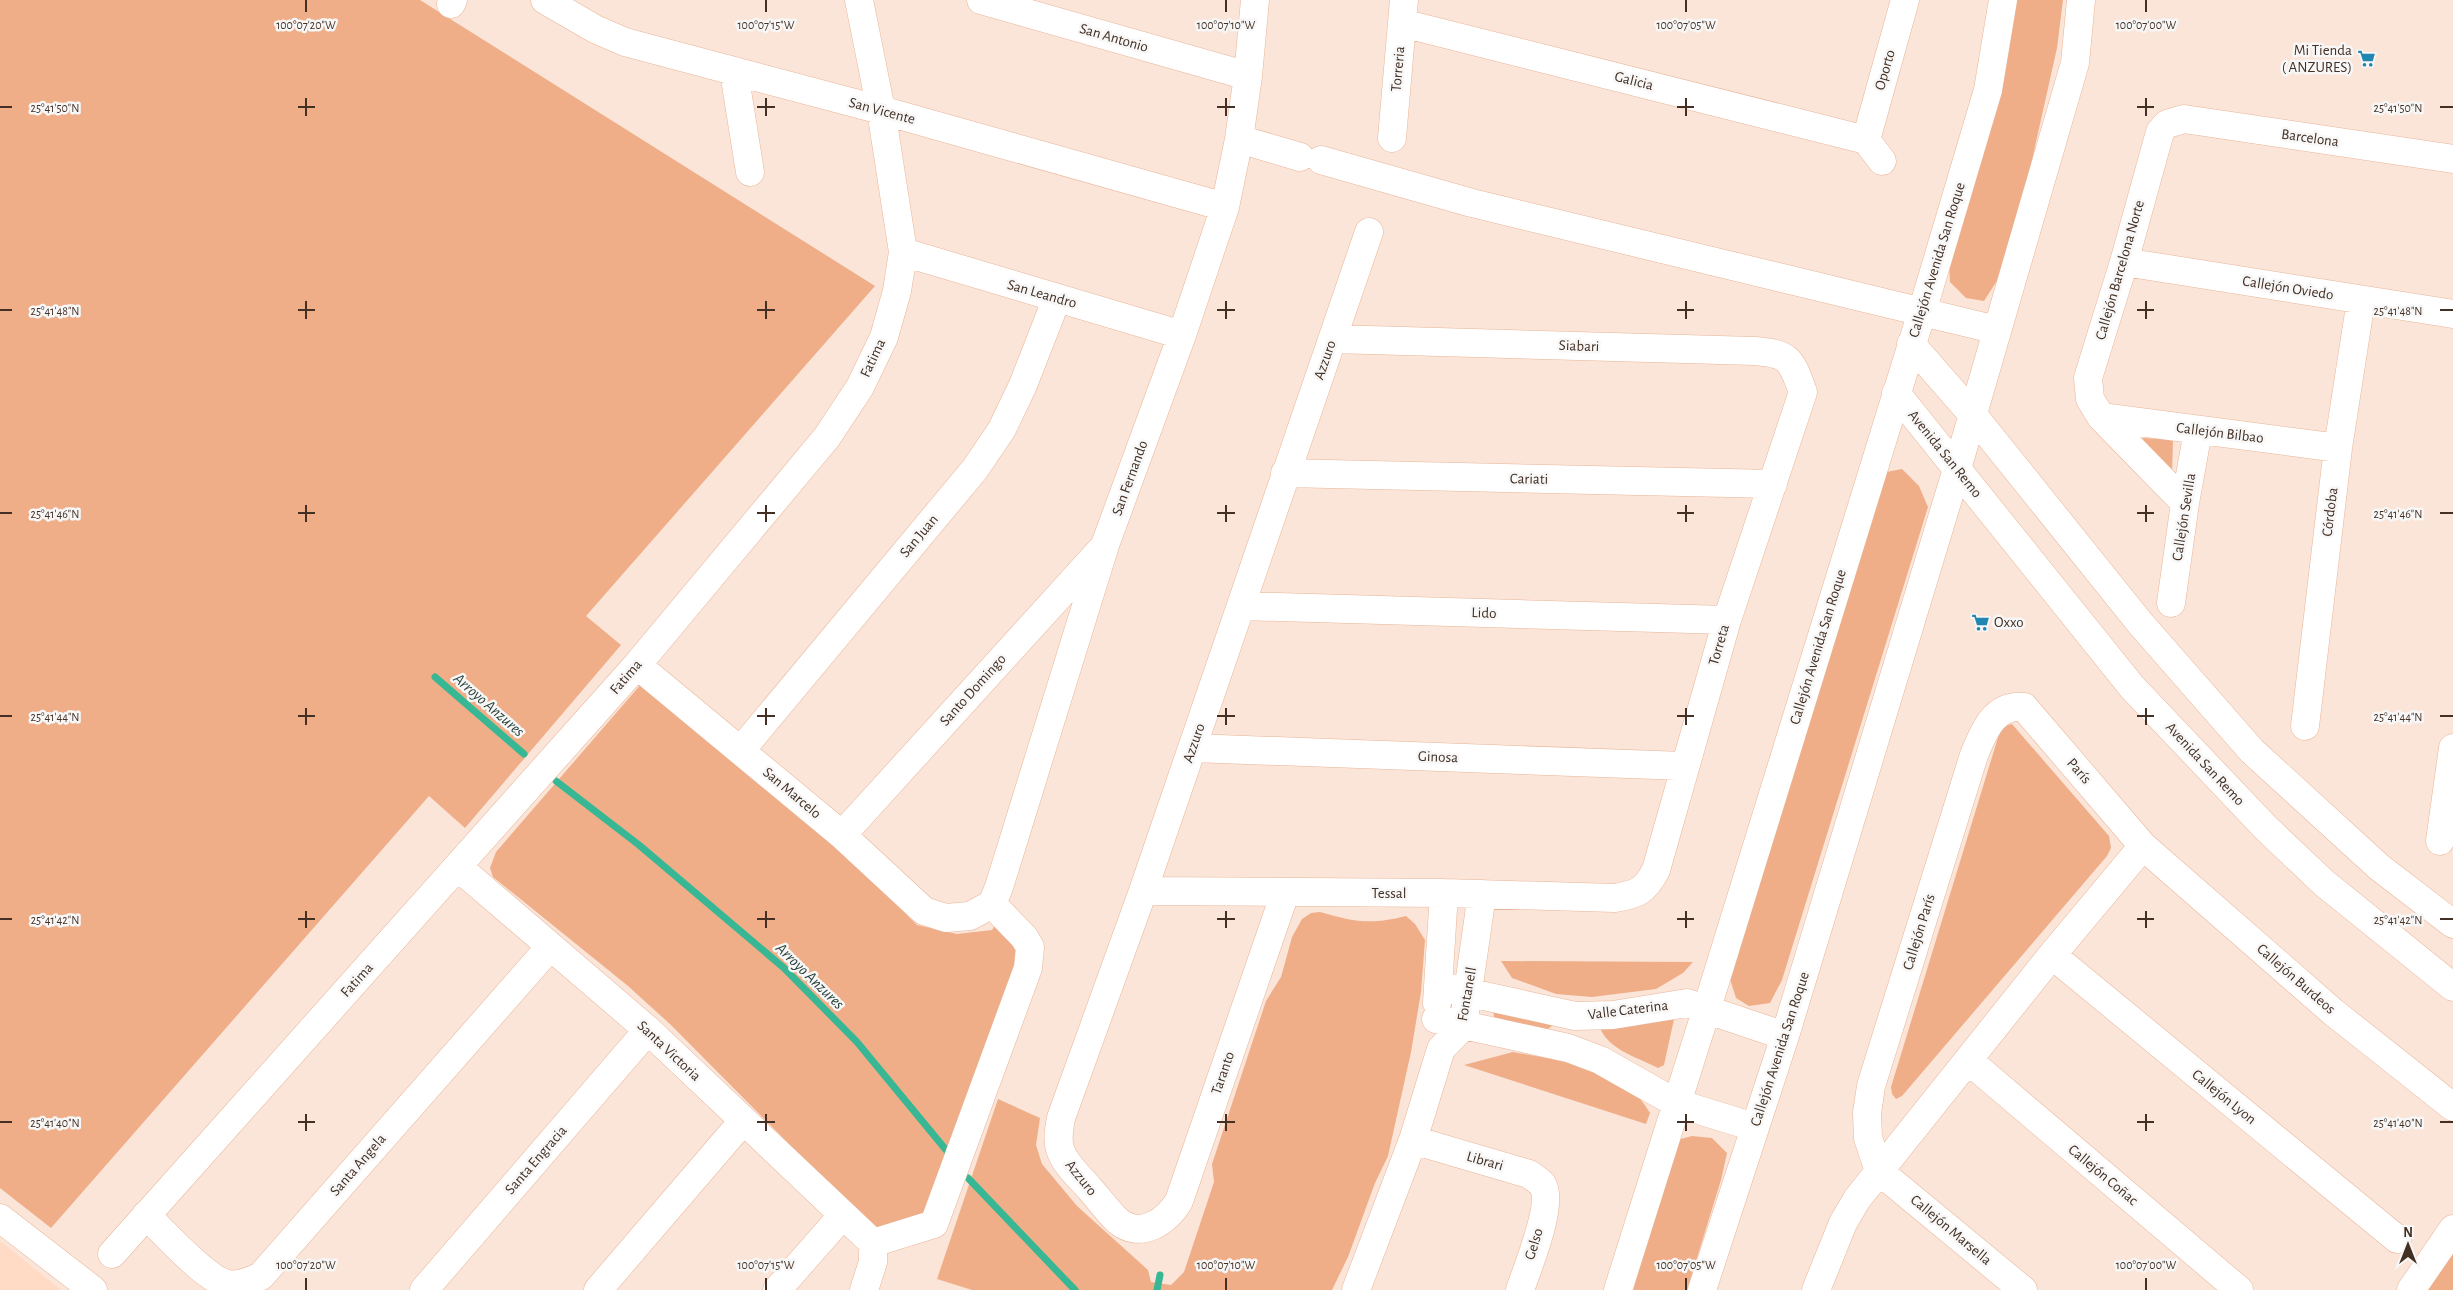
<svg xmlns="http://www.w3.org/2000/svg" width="2453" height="1290" font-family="'Alegreya Sans',sans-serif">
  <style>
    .built { fill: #ffdac5 }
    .green { fill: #efae88 }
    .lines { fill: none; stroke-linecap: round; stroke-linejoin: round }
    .stream { stroke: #38b795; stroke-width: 7 }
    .minor-casing { stroke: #e9b597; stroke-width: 29 }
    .minor { stroke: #fff; stroke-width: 28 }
    .ticks { fill: none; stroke: #432f23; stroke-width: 2 }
    .labels { text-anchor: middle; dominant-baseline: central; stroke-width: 5; stroke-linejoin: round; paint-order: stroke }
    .street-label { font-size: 15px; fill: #432f23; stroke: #f7f7f7 }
    .poi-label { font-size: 15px; fill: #432f23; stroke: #f7f7f7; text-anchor: end }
    .water-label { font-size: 16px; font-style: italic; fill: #264038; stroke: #f7f7f7 }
    .ticks-label { font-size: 12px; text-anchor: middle; fill: #432f23; stroke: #f7f7f7; stroke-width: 5; stroke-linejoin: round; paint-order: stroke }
  </style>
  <rect width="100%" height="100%" fill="#fbe5d9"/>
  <path class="built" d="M 0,1241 L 61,1290 L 0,1290 Z"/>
  <path class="green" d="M 0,0 L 420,0 L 875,286 L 586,616 L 621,645 L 465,828 L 429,796 L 51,1228 L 0,1188 Z
    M 2017,0 L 2063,0 L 2057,48 L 2019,218 L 2000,276 L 1984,301 L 1966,298 L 1950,282 L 1949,262 Z
    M 2143,438 L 2173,440 L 2172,474 L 2141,441 Z
    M 1902,469 L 1919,486 L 1928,507 L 1782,980 L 1770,1003 L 1749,1006 L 1736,998 L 1728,973 L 1881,473 Z
    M 642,683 L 841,850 L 917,925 L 957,934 L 992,930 L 998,920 L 1024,950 L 929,1212 L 874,1228 L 864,1215 L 810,1165 L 671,1025 L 628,986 L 493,877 L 490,868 L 496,852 Z
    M 2012,724 L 2109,836 L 2111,848 L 2107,856 L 1902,1096 L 1896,1099 L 1892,1094 L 1891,1087 L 2000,731 L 2004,726 Z
    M 1320,912 C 1355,922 1370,925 1406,916 L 1415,924 L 1425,940 L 1421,992 L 1411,1052 L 1388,1156 L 1375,1183 L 1348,1257 L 1332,1290 L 972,1290 L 937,1279 L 998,1099 L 1040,1118 L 1036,1145 L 1042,1164 L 1077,1206 L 1148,1270 L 1151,1282 L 1171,1285 L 1184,1272 L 1214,1182 L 1212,1164 L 1266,1001 L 1281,977 L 1292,937 L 1302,919 L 1311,913 Z
    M 1501,961 L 1693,962 L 1683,973 L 1656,989 L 1592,997 L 1556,994 L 1512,978 Z
    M 1676,1010 L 1664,1065 L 1658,1068 C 1637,1057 1606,1049 1599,1025 Z
    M 1493,1011 L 1553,1025 L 1548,1029 L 1495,1022 Z
    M 1513,1052 C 1560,1061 1625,1067 1650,1113 L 1646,1124 L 1464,1065 Z
    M 1692,1136 L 1712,1138 L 1727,1153 L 1721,1180 L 1687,1290 L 1633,1290 L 1677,1140 Z
    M 2453,1247 L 2453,1290 L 2423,1290 Z"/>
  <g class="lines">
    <path class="stream" d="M 435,677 L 524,754
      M 556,781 L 639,845 L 784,968 L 857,1042 L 951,1156
      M 968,1178 L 1075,1290
      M 1157,1290 L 1160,1275"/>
    <defs>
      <path id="minor" d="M 545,0 L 595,29 L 625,42 L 881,110 L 1225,207
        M 981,0 L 1248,76
        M 451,4 L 453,0
        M 1402,23 L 1866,140
        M 734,72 L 750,172
        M 1392,138 L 1404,0
        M 1239,139 L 1300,157
        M 1866,140 L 1905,0
        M 1866,140 L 1882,161
        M 1321,160 L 1472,203 L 1997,330
        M 903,252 L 1182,335
        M 2124,262 L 2453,314
        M 1911,344 L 1973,415 L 2140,623 L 2252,751 L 2379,867 L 2453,924
        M 1896,393 L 2132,687 L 2265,827 L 2324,883 L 2453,987
        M 2101,417 L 2338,448
        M 1285,473 L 1773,484
        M 2185,503 L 2101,417 L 2090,399 L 2088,378 L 2124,262 L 2160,132 L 2167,124 L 2184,119 L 2453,159
        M 2171,603 L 2185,503 L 2198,431
        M 1241,606 L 1727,620
        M 637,665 L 842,835 L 924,911 L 946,918 L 970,916 L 992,904 L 999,887 L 1105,545 L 1182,335 L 1225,207 L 1239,139 L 1248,76 L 1255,0
        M 2305,726 L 2338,448 L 2361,300
        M 1193,748 L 1684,766
        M 741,750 L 975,469 L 1002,429 L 1023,385 L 1057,298
        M 842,835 L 1100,551
        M 2440,841 L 2453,748
        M 458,867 L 648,1030 L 873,1243
        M 1143,891 L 1444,893 L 1615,898 C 1638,894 1645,891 1656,870 L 1727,620 L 1803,392 C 1791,360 1791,354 1755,351 L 1333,339
        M 1285,893 L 1179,1201 C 1167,1221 1141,1240 1118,1221 C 1108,1212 1099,1199 1090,1189 C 1080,1177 1065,1165 1060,1149 C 1057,1139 1059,1129 1061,1118 L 1143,891 L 1369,232
        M 2052,955 L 2397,1239
        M 1439,986 L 1575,1016 L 1613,1015 L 1687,1003 L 1785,1036
        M 1437,1003 L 1444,893
        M 1436,1019 L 1568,1048 L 1600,1060 L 1676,1103 L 1754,1127
        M 1968,1060 L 2239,1290
        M 1413,1140 L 1529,1174 C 1533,1177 1539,1181 1542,1184 C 1555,1202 1527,1269 1520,1290
        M 146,1215 C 164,1232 207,1281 228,1284 C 240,1286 251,1281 261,1276 L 550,947
        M 0,1218 L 93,1290
        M 873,1243 L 934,1224 L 1028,968 L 1030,947 L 1024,937 L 992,904
        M 112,1254 L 637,665 L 827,437 L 860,387 L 884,337 L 897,291 L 903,252 L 881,110 L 859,0
        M 424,1290 L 648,1030
        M 598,1290 L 743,1121
        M 777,1290 L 842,1216
        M 864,1290 L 873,1262 L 873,1243
        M 1356,1290 L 1413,1140 L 1441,1049 L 1463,1026 L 1482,894
        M 1618,1290 L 1707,1008 L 1922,312 L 1988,90 L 2003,0
        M 1702,1290 L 1785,1036 L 1957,469 L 2075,63 L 2081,0
        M 1816,1290 L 1843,1223 L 1857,1199 L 2052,955 L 2143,846
        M 2023,1290 L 1879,1171 L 1868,1138 L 1867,1113 L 1871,1086 L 1974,755 C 1984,731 1994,704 2024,707 L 2143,846 L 2333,1012 L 2453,1107
        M 2411,1290 L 2453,1229"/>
    </defs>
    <use href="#minor" class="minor-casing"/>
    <use href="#minor" class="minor"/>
  </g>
  <path class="ticks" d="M 306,0 L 306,12M 766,0 L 766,12M 1226,0 L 1226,12M 1686,0 L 1686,12M 2146,0 L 2146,12M 306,98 L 306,116M 766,98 L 766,116M 1226,98 L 1226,116M 1686,98 L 1686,116M 2146,98 L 2146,116M 0,107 L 12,107M 298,107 L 315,107M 757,107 L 775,107M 1217,107 L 1235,107M 1677,107 L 1694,107M 2137,107 L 2154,107M 2440,107 L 2453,107M 306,301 L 306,319M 766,301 L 766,319M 1226,301 L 1226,319M 1686,301 L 1686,319M 2146,301 L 2146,319M 0,310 L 12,310M 298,310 L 315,310M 757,310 L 775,310M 1217,310 L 1235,310M 1677,310 L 1694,310M 2137,310 L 2154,310M 2440,310 L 2453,310M 306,505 L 306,522M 766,505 L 766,522M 1226,505 L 1226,522M 1686,505 L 1686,522M 2146,505 L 2146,522M 0,513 L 12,513M 298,513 L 315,513M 757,513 L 775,513M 1217,513 L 1235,513M 1677,513 L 1694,513M 2137,513 L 2154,513M 2440,513 L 2453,513M 306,708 L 306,725M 766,708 L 766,725M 1226,708 L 1226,725M 1686,708 L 1686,725M 2146,708 L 2146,725M 0,716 L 12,716M 298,716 L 315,716M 757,716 L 775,716M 1217,716 L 1235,716M 1677,716 L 1694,716M 2137,716 L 2154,716M 2440,716 L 2453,716M 306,911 L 306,928M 766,911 L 766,928M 1226,911 L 1226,928M 1686,911 L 1686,928M 2146,911 L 2146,928M 0,919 L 12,919M 298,919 L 315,919M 757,919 L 775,919M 1217,919 L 1235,919M 1677,919 L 1694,919M 2137,919 L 2154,919M 2440,919 L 2453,919M 306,1114 L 306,1131M 766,1114 L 766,1131M 1226,1114 L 1226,1131M 1686,1114 L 1686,1131M 2146,1114 L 2146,1131M 0,1122 L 12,1122M 298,1122 L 315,1122M 757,1122 L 775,1122M 1217,1122 L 1235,1122M 1677,1122 L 1694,1122M 2137,1122 L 2154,1122M 2440,1122 L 2453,1122M 306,1278 L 306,1290M 766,1278 L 766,1290M 1226,1278 L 1226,1290M 1686,1278 L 1686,1290M 2146,1278 L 2146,1290"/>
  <defs>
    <symbol id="supermarket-bare" viewBox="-9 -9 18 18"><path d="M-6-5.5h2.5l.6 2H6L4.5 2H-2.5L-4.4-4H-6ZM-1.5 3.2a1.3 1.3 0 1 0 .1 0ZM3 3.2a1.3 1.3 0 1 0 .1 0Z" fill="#2187b0" stroke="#f7f7f7" stroke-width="2.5" paint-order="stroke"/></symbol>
  </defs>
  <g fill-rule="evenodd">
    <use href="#supermarket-bare" x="2354" y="46" width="25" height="25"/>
    <use href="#supermarket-bare" x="1968" y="610" width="25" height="25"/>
  </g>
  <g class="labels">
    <g class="street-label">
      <text transform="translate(1114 38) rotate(16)">San Antonio</text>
      <text transform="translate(1398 69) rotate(-85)">Torreria</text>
      <text transform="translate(1885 70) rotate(-74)">Oporto</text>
      <text transform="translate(1634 81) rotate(14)">Galicia</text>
      <text transform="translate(882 111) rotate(15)">San Vicente</text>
      <text transform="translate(2310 138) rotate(8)">Barcelona</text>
      <text transform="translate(1937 260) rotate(-73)">Callejón Avenida San Roque</text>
      <text transform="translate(2120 270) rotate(-74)">Callejón Barcelona Norte</text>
      <text transform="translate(2288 288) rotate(9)">Callejón Oviedo</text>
      <text transform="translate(1042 294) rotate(16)">San Leandro</text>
      <text transform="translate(1579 346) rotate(2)">Siabari</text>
      <text transform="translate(873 358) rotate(-65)">Fatima</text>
      <text transform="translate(1325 360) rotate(-71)">Azzuro</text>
      <text transform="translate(2220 433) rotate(7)">Callejón Bilbao</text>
      <text transform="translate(1945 454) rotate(51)">Avenida San Remo</text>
      <text transform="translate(1130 478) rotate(-70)">San Fernando</text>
      <text transform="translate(1529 479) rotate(1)">Cariati</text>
      <text transform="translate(2330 512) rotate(-83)">Córdoba</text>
      <text transform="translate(2184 517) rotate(-81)">Callejón Sevilla</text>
      <text transform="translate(919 536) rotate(-50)">San Juan</text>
      <text transform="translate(1484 613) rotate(2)">Lido</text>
      <text transform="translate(1719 645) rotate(-74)">Torreta</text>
      <text transform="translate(1818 647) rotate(-73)">Callejón Avenida San Roque</text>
      <text transform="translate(626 677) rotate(-49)">Fatima</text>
      <text transform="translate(973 690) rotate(-48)">Santo Domingo</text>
      <text transform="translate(1194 743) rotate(-71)">Azzuro</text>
      <text transform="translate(1438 757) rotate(2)">Ginosa</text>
      <text transform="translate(2205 764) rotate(47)">Avenida San Remo</text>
      <text transform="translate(2079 771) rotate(49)">París</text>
      <text transform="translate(792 793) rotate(40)">San Marcelo</text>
      <text x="1389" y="893">Tessal</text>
      <text transform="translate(1919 932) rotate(-73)">Callejón París</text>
      <text transform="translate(2296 979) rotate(41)">Callejón Burdeos</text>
      <text transform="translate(357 980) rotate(-48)">Fatima</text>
      <text transform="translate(1467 994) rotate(-80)">Fontanell</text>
      <text transform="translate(1628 1010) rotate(-7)">Valle Caterina</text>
      <text transform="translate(1780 1049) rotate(-72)">Callejón Avenida San Roque</text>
      <text transform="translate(669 1051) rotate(43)">Santa Victoria</text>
      <text transform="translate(1223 1073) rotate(-71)">Taranto</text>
      <text transform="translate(2224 1097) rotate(39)">Callejón Lyon</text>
      <text transform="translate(536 1160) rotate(-49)">Santa Engracia</text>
      <text transform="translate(1485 1161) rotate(16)">Librari</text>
      <text transform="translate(358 1165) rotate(-49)">Santa Angela</text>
      <text transform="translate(2103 1175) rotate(40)">Callejón Coñac</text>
      <text transform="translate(1081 1178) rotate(51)">Azzuro</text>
      <text transform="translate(1951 1230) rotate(40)">Callejón Marsella</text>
      <text transform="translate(1534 1244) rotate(-73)">Gelso</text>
    </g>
    <g class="poi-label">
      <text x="2352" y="50">Mi Tienda<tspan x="2352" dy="17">( ANZURES)</tspan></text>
      <text x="1994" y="622" text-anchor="start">Oxxo</text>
    </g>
    <g class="water-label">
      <text transform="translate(489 705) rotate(41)">Arroyo Anzures</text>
      <text transform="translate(810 976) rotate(44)">Arroyo Anzures</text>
    </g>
  </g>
  <g class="ticks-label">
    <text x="306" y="29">100°07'20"W</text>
    <text x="766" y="29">100°07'15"W</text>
    <text x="1226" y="29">100°07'10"W</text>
    <text x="1686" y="29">100°07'05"W</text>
    <text x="2146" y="29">100°07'00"W</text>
    <text x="55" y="112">25°41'50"N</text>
    <text x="2398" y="112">25°41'50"N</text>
    <text x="55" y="315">25°41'48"N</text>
    <text x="2398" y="315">25°41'48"N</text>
    <text x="55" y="518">25°41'46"N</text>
    <text x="2398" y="518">25°41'46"N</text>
    <text x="55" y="721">25°41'44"N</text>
    <text x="2398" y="721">25°41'44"N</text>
    <text x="55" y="924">25°41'42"N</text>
    <text x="2398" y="924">25°41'42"N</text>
    <text x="55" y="1127">25°41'40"N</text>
    <text x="2398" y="1127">25°41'40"N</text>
    <text x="306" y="1269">100°07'20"W</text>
    <text x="766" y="1269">100°07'15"W</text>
    <text x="1226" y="1269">100°07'10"W</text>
    <text x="1686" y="1269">100°07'05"W</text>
    <text x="2146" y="1269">100°07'00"W</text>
  </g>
  <g transform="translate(2408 1245)" stroke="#f7f7f7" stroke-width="4" paint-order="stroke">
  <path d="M0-4L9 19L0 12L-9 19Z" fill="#432f23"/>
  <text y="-8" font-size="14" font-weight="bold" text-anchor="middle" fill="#432f23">N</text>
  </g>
</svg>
